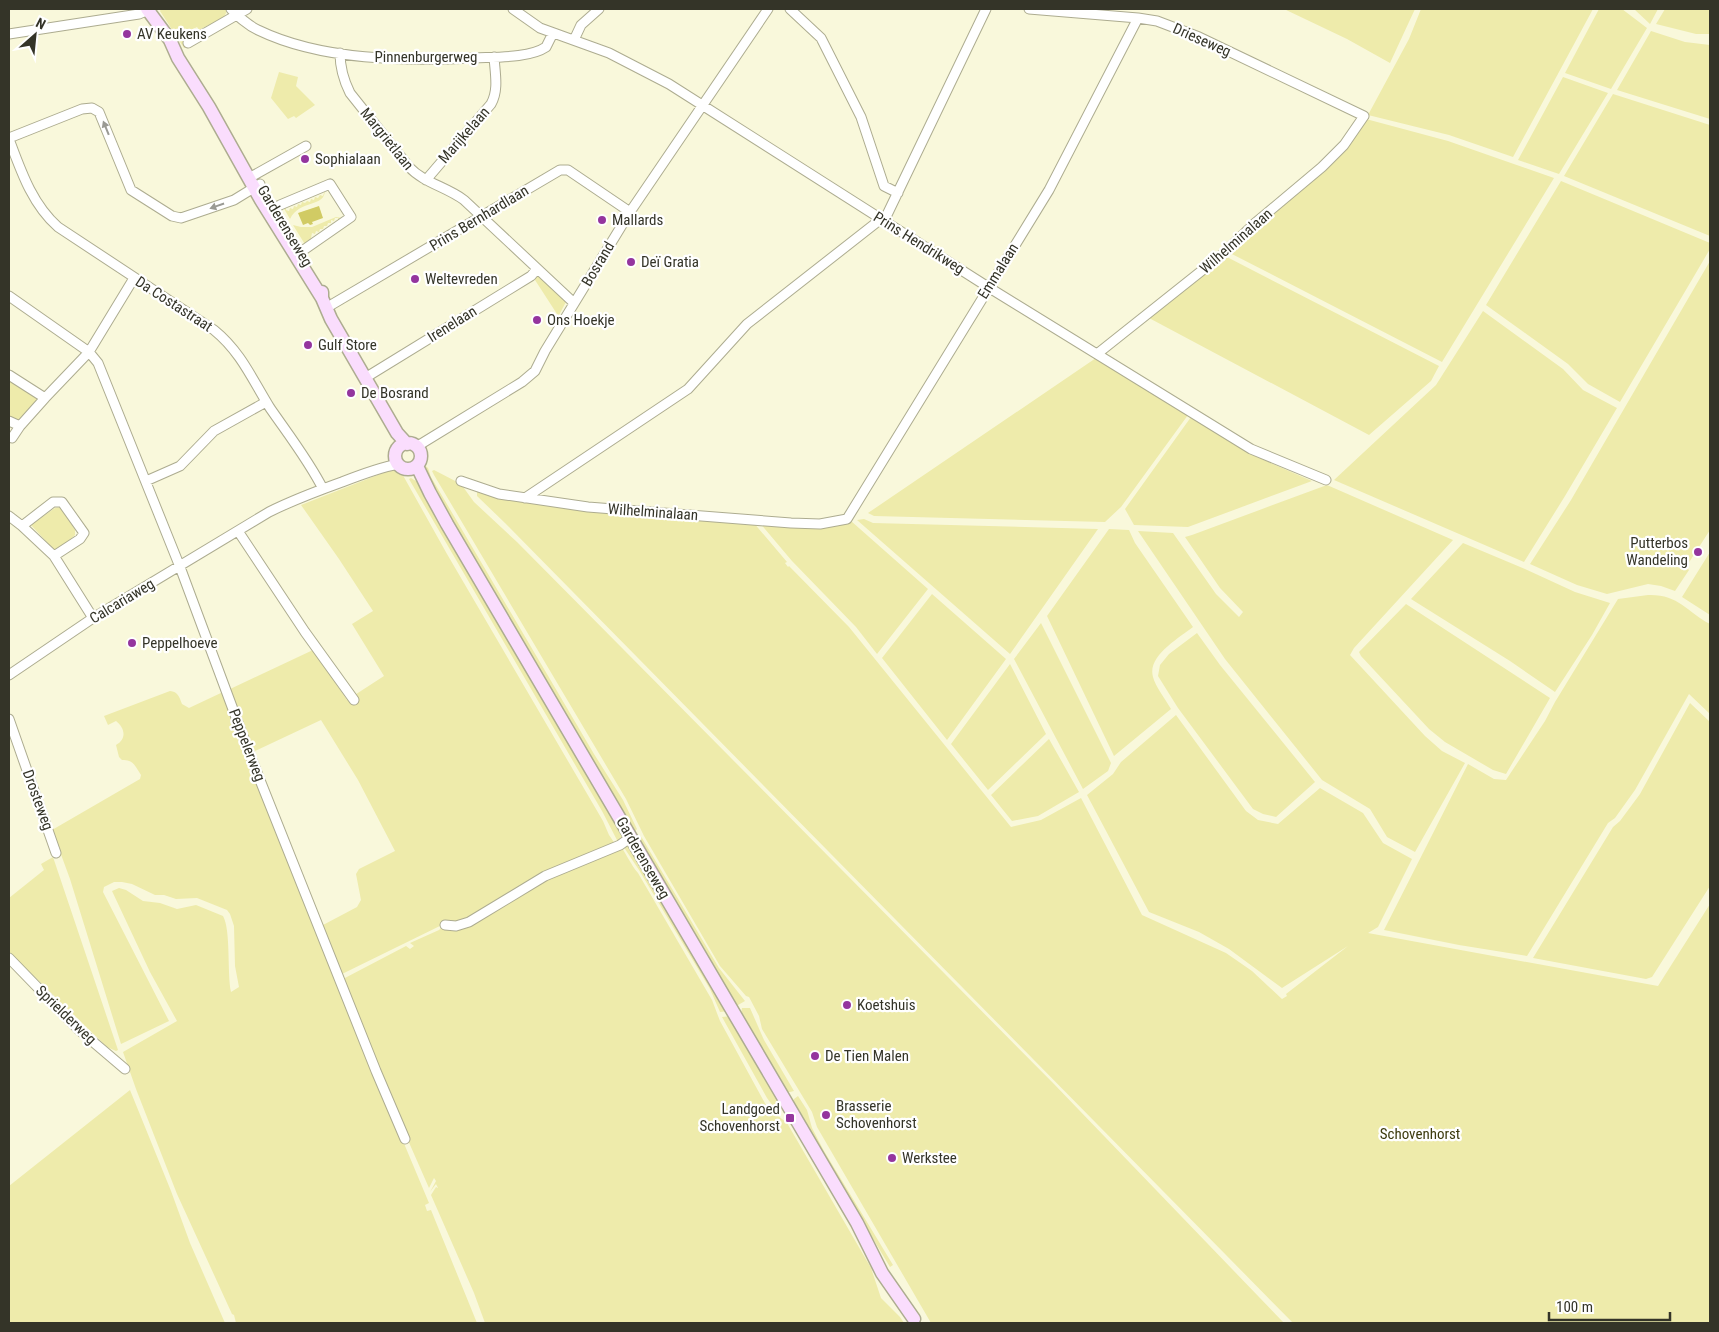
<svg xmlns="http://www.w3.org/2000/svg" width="1719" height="1332" font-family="'Roboto Condensed',sans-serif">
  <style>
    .green { fill: #eeebab }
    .water { fill: #d1cb64 }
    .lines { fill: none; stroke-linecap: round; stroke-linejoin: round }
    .minor-casing { stroke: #adac90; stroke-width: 11 }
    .secondary-casing { stroke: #adac90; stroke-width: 15 }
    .minor { stroke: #fff; stroke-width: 9 }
    .secondary { stroke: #faddfd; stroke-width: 12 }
    .oneway { fill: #9a9a94 }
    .poi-dot { fill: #94359e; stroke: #fff; stroke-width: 2 }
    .labels { text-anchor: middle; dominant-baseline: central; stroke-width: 4.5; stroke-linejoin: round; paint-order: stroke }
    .poi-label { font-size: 15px; fill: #343428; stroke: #fff; text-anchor: start }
    .street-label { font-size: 15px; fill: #343428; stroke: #fff }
    .park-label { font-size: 15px; fill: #3d3b0e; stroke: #fff }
  </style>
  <rect width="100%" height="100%" fill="#f9f8db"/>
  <path class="green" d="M 161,9 L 225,9 L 227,11 L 224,17 L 199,30 L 197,27 L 185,33 L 188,39 L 188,46 L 184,48 L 160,11 Z
    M 1284,9 L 1283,9 L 1415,9 L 1390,63 L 1347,39 Z
    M 1421,9 L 1593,9 L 1513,157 L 1449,135 L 1368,115 L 1409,39 Z
    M 1599,9 L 1622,9 L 1647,28 L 1611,89 L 1565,73 Z
    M 1634,9 L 1658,9 L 1650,24 Z
    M 1665,9 L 1710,9 L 1710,34 L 1696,34 L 1656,24 Z
    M 1651,31 L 1685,42 L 1710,45 L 1710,119 L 1617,90 Z
    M 279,72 L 298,77 L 296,86 L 315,105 L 296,118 L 294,116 L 288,119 L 271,98 Z
    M 1563,77 L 1608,93 L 1559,174 L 1518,160 Z
    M 1613,94 L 1710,125 L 1710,236 L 1564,176 Z
    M 1366,119 L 1448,141 L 1554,178 L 1442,362 L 1228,252 L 1325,169 Z
    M 1561,181 L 1710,243 L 1710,249 L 1620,402 L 1588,384 L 1568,364 L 1486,305 Z
    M 325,190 C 325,208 300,199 290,219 L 283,207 L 286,207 L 286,210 L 289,211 L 290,208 L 293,209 L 294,206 L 297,207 L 298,204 L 301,205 L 302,202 L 305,203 L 307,201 L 310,202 L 311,199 L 314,200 L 315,197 L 318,198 L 320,195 L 323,196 Z
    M 336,217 L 342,218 L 338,221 L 338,218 L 335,218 L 334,221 L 331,220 L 331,223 L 328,223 L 327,226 L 324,226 L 323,229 L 320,229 L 319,232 L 316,231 L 315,234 L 312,233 L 310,243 L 306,246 L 293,225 L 301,227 L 312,227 Z
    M 1225,256 L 1439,366 L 1431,381 L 1369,435 L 1149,318 Z
    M 1710,261 L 1710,530 L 1686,567 L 1689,570 L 1675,591 L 1661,586 L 1648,584 L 1607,594 L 1577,585 L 1530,564 L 1571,500 Z
    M 536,276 L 543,278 L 567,300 L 559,315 L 557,314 L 535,280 Z
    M 1483,311 L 1563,369 L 1583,390 L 1617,408 L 1565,496 L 1524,562 L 1334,480 L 1436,385 Z
    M 1096,358 L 1188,415 L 1121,507 L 1105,522 L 874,516 L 868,513 Z
    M 9,380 L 39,399 L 19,421 L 9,418 Z
    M 1191,417 L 1250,454 L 1312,481 L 1188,527 L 1134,525 L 1125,509 Z
    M 422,463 L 428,468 L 431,477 L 594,754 L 623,800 L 637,829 L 633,834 L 446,514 Z
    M 393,469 L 400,470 L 447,554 L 603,821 L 609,835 L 618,848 L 621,847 C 627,855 631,865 638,873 L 712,1000 L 720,1021 L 767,1107 L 787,1123 L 871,1268 L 881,1298 L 900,1317 L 904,1323 L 485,1323 L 474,1293 L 431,1195 L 436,1187 L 438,1188 L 436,1184 L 430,1192 L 436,1181 L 434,1178 L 429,1188 L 407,1138 L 343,979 L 406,946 L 410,949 L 414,946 L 410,943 L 439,930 L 446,923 L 342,974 L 323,925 L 357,907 L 361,900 L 356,874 L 359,869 L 395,851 L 358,780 L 321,720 L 253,752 L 228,690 L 313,650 L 347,700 L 384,676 L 352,624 L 373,611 L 339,559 L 301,505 Z
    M 434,470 L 461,484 L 474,502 L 517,542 L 1054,1084 L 1284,1323 L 931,1323 L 817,1127 L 812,1112 L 762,1029 L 759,1016 L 749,997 L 746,996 L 720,966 L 644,836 L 626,799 L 434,475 L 432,471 Z
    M 411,478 L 419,483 L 625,835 L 623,840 L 618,842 L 602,811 L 409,479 Z
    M 1327,485 L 1453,540 L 1354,648 L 1350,655 L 1425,736 L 1442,751 L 1465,763 L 1415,852 L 1387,837 L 1370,809 L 1322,780 L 1225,659 L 1138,531 L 1173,533 L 1216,594 L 1239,617 L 1243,612 L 1220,588 L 1185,537 L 1192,535 Z
    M 481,491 L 753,522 L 787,562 L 785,563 L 788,567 L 789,566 L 849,627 L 1011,827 L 1041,820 L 1081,798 L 1142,915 L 1226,953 L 1252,971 L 1282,999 L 1287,996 L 1286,994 L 1348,946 L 1282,988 L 1229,949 L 1199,932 L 1149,912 L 1087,795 L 1113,774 L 1121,762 L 1176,715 L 1246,811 L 1258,820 L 1278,824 L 1320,788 L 1363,813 L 1383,843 L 1412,859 L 1378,927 L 1368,933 L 1658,986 L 1710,904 L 1710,1323 L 1293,1323 L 505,523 L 477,496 L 477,492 Z
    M 61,507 L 75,530 L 75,535 L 56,552 L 31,525 L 55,508 Z
    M 864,519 L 873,523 L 1098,529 L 1010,654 L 857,520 Z
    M 851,521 L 928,589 L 877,654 L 856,627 L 792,561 L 760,523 L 819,527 Z
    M 1109,529 L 1129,530 L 1135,543 L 1193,627 C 1179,638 1147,656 1153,677 C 1155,686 1166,700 1171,709 L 1114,756 L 1047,616 Z
    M 1463,543 L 1525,569 L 1575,592 L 1610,603 L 1592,635 L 1555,692 L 1510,661 L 1411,599 Z
    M 1710,552 L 1710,615 L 1682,597 Z
    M 932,594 L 1006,659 L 947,740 L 882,658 Z
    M 1648,595 C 1678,594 1686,611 1710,624 L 1710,714 L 1689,694 L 1635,790 L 1615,818 L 1608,823 L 1527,956 L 1459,945 L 1384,930 L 1468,764 L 1494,779 L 1506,780 L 1545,721 L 1555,702 L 1618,599 Z
    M 1406,604 L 1550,698 L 1506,774 L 1493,770 L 1445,742 L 1429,729 L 1361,656 L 1359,652 Z
    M 1041,623 L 1111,763 L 1108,771 L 1083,789 L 1014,659 Z
    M 1197,633 L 1220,665 L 1315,782 L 1276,817 L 1263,814 L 1253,809 L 1178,708 L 1158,676 L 1160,665 L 1169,654 Z
    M 1010,664 L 1046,734 L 988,790 L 951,744 Z
    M 170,691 C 178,692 179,696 182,704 L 189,708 L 223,692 L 385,1104 L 387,1103 L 429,1203 L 425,1205 L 427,1211 L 431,1210 L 477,1323 L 236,1323 L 234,1315 L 232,1314 L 177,1194 L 136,1089 L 123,1052 L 177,1021 L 150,972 L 112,891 L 119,888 L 126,890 L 143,901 L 160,903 L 177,909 L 196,905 L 223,916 C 231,930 227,973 231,992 L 239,987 L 235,966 L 234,926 L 230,914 L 227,910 L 197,898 L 176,899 L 164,895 L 155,895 L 132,884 L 122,882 L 114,882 L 104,887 L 103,892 L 169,1021 L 121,1044 L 70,879 L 52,830 L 140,779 L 141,775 C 135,766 134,760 122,760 L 119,757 L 116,745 C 127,739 125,728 116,721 L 108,725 L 104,716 Z
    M 1690,703 L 1710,722 L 1710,886 L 1652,977 L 1646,979 L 1533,958 L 1613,827 L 1620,821 L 1640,794 Z
    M 1049,739 L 1079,792 L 1038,816 L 1012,821 L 991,795 Z
    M 638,835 L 642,838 L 719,968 L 745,1001 L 738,1005 L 734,1005 L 634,837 Z
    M 625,844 L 631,845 L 729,1011 L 720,1012 L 710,989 L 639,870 L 623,846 Z
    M 53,857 L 117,1047 L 118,1050 L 116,1051 L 107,1047 L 9,952 L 9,898 L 44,870 L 41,864 Z
    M 742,1008 L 750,1008 L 764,1040 L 794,1091 L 790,1092 L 784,1092 L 741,1014 Z
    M 731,1016 L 779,1101 L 773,1106 L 767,1098 L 722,1017 Z
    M 130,1090 L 171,1191 L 190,1243 L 225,1323 L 9,1323 L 9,1186 Z
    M 798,1096 L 807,1110 L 812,1128 L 824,1151 L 893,1265 L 890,1267 L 792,1104 L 794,1099 Z"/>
  <path class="water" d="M 319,206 L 323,218 L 312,222 L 313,224 L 310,225 L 308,223 L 303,225 L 298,213 Z"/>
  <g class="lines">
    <defs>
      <path id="minor" d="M 231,9 C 239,17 247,25 258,30 C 322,61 406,61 475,58 C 496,57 530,58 546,47 L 553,33
        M 513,9 L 540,28 L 609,53 L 669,84 L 988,287 L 1251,449 L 1326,480
        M 790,9 L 821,38 L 861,117 L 884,186 L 898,193
        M 1029,9 L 1138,18 L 1157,21 L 1199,37 L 1364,116 L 1344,145 L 1322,167 L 1254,224 L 1224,253 L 1097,354
        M 9,34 L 139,14 L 151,9
        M 574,40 L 581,25 L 599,9
        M 188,43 L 247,9
        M 340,53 C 340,68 343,79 350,93 L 409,167 C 424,183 447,187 464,200 L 574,303
        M 9,138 L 82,109 L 92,108 L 99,112 L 131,190 L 172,216 L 181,218 L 234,200 L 260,184
        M 9,139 C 21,171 32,204 58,227 L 214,330 C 241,352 252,379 270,408 C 288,434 309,461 323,489
        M 249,178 L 306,146
        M 426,180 L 491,104 C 499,90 495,73 494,57
        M 269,212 L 280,205 L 330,184 L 351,217 L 295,256
        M 884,221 L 986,9
        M 9,296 L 89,352 L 98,363 L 180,567 L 250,755 L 376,1071 L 405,1139
        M 326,308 L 560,170 L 568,170 L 630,212
        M 9,375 L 45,398
        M 365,378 L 531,276 L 537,269
        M 9,421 L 20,426
        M 12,438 L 20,426 L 45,398 L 89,352 L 134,278
        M 416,447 L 522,382 L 535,371 L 545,351 L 630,212 L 768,9
        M 146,481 L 180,466 L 214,431 L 266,402
        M 461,481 L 499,494 L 588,507 L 791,523 L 820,524 L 847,519 L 1049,190 L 1138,18
        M 525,498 L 688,389 L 747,324 L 881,219
        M 9,516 L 22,526
        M 238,531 L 305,632 L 354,700
        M 54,556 L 80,539 L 84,533 L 62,502 L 53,502 L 22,526 L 54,556 L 93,618
        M 9,675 L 93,618 L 269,512 C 293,500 317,491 342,482 C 360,475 378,468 398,464
        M 9,719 L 56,853
        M 445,925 L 456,926 L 469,922 L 545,876 L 620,845 L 631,837
        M 9,958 L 78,1029 L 125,1069"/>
      <path id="secondary" d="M 147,9 L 170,40 L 178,58 L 209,107 L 261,200 L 322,298
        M 322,292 L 322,298 L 331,319 L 397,433 L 407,444
        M395 456a13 13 0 1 1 26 0a13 13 0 1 1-26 0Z
        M 417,466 L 430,493 L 447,524 L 857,1223 L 882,1273 L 914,1319"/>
    </defs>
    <use href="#minor" class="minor-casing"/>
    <use href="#secondary" class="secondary-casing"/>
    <use href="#minor" class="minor"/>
    <use href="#secondary" class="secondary"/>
  </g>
  <defs><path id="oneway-solid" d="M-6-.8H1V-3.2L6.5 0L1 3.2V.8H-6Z" transform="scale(1.25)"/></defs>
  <g class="oneway">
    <use href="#oneway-solid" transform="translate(106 128) rotate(-112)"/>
    <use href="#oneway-solid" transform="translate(217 206) rotate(161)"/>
  </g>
  <g class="poi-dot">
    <circle cx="127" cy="34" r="5"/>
    <circle cx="305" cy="159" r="5"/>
    <circle cx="602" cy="220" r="5"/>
    <circle cx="631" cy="262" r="5"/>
    <circle cx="415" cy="279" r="5"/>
    <circle cx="537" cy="320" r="5"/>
    <circle cx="308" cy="345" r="5"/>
    <circle cx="351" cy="393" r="5"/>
    <circle cx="1698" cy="552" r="5"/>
    <circle cx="132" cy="643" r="5"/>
    <circle cx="847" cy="1005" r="5"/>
    <circle cx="815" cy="1056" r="5"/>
    <circle cx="826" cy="1115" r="5"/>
    <rect x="785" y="1113" width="10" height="10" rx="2.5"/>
    <circle cx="892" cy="1158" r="5"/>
  </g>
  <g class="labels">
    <g class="poi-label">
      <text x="137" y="34">AV Keukens</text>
      <text x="315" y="159">Sophialaan</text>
      <text x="612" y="220">Mallards</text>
      <text x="641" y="262">Deï Gratia</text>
      <text x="425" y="279">Weltevreden</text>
      <text x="547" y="320">Ons Hoekje</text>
      <text x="318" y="345">Gulf Store</text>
      <text x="361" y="393">De Bosrand</text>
      <text x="1688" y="543" text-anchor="end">Putterbos<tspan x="1688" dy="17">Wandeling</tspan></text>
      <text x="142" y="643">Peppelhoeve</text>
      <text x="857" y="1005">Koetshuis</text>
      <text x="825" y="1056">De Tien Malen</text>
      <text x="836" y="1106">Brasserie<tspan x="836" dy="17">Schovenhorst</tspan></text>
      <text x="780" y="1109" text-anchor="end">Landgoed<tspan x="780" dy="17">Schovenhorst</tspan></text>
      <text x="902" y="1158">Werkstee</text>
    </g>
    <g class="street-label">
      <text transform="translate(1202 40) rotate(24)">Drieseweg</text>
      <text x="426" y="57">Pinnenburgerweg</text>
      <text transform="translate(464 135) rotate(-49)">Marijkelaan</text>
      <text transform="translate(387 139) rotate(51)">Margrietlaan</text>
      <text transform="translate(479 218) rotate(-31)">Prins Bernhardlaan</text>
      <text transform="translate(285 226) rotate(59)">Garderenseweg</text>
      <text transform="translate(1236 241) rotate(-41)">Wilhelminalaan</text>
      <text transform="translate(919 243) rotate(32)">Prins Hendrikweg</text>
      <text transform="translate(598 264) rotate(-59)">Bosrand</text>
      <text transform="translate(998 271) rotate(-58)">Emmalaan</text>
      <text transform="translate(174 304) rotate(33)">Da Costastraat</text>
      <text transform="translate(452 324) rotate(-32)">Irenelaan</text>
      <text transform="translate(653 512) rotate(4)">Wilhelminalaan</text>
      <text transform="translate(122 601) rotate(-31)">Calcariaweg</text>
      <text transform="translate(247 745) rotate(69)">Peppelerweg</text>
      <text transform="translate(38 800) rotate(70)">Drosteweg</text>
      <text transform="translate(643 858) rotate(60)">Garderenseweg</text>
      <text transform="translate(66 1015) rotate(44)">Sprielderweg</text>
    </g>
    <g class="park-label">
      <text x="1420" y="1134">Schovenhorst</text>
    </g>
  </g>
  <rect width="1719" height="1332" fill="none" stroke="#343428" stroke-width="20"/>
  <g transform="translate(35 35) rotate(27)" stroke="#ffffff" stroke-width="4" paint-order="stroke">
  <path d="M0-4L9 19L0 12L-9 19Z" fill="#343428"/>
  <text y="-8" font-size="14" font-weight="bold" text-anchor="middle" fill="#343428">N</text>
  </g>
  <path d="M1549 1312v8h121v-8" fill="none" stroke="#343428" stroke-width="2.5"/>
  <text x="1556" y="1312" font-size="15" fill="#343428" stroke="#ffffff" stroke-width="4" paint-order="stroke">100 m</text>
</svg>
